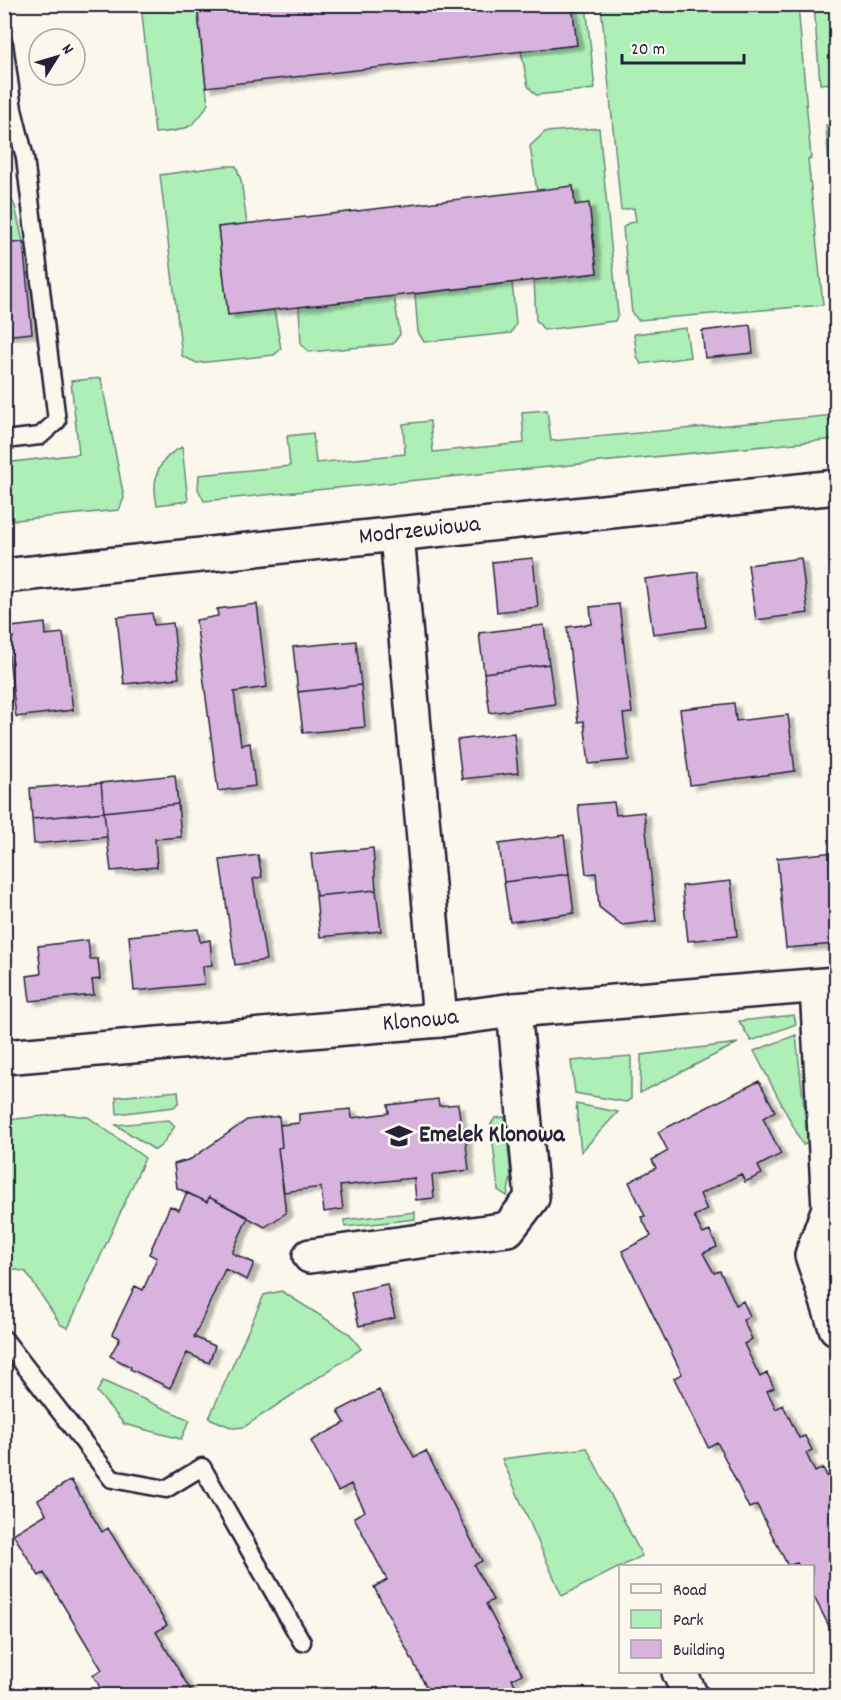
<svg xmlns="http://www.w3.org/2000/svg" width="841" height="1700" font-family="Dekko,sans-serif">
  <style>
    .green { fill: #aeefb7; stroke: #688879; stroke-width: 1.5 }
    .building { fill: #d8b3dd; stroke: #22223b; stroke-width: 1.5; filter: url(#shadow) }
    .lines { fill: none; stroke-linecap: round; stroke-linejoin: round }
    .service-casing { stroke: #22223b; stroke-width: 21 }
    .minor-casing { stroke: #22223b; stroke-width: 38 }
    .service { stroke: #fbf7ec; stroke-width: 16 }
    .minor { stroke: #fbf7ec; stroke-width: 33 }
    .labels { text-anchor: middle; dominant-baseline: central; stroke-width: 5; stroke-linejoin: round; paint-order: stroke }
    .street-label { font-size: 24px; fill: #22223b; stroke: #fbf7ec }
    .poi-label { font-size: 24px; font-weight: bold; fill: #22223b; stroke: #fbf7ec; text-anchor: start }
  </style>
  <defs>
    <filter id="shadow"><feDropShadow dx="6" dy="4" stdDeviation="1.5" flood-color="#0004"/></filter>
  </defs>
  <rect width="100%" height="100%" fill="#fbf7ec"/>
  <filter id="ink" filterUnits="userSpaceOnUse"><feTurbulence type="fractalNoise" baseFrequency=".0167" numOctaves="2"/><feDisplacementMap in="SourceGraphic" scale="12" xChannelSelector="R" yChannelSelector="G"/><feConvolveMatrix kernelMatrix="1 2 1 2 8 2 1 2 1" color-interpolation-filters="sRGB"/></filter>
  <g filter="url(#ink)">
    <path class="green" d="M 179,4 L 197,5 L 208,104 C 193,131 184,130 155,133 L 141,5 Z
      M 572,5 L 586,5 L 595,89 L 536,95 L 528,86 L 521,51 L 576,45 Z
      M 601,5 L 798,5 L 811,159 L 808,159 L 823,305 L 638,320 L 632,313 L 623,228 L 628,223 L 636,222 L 634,208 L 621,210 Z
      M 814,5 L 836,5 L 836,83 L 820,84 Z
      M 836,123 L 836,258 L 826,125 Z
      M 599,128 L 618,314 L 615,321 L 544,330 L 536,320 L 534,280 L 597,273 L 589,203 L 575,205 L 573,186 L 537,191 L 530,146 L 545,132 Z
      M 225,166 L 236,166 L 241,180 L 247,224 L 218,227 L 228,315 L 274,310 L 281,349 L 274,355 L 197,363 L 182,356 L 160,175 Z
      M 5,188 L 15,206 L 23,242 L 5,244 Z
      M 512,283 L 516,324 L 511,333 L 424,342 L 418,332 L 415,294 Z
      M 394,296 L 400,334 L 393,344 L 309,352 L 301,344 L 299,307 Z
      M 686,328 L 690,357 L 641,364 L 637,357 L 634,334 Z
      M 101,378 L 124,498 L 119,510 L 5,521 L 5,463 L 79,454 L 71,381 Z
      M 547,410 L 551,441 L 836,415 L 836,439 L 204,501 L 198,489 L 199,475 L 290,466 L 287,436 L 313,433 L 316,463 L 405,454 L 403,424 L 430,421 L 433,452 L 524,443 L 522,412 Z
      M 182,447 L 188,501 L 157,505 C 151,479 157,459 182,447 Z
      M 794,1015 L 796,1024 L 751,1041 L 739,1021 Z
      M 796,1035 L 808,1143 L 803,1145 L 754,1051 Z
      M 738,1043 L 640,1093 L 641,1055 Z
      M 631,1056 L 631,1099 L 626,1102 L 575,1093 L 571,1061 Z
      M 178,1091 L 179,1102 L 174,1107 L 117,1114 L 116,1097 Z
      M 576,1104 L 618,1112 L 581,1152 Z
      M 64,1114 L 88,1117 L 145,1158 L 68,1328 L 61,1325 L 26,1272 L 4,1267 L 5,1250 L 10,1249 L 4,1220 L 5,1120 Z
      M 505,1117 L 511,1177 L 507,1196 L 498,1190 L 491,1124 L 495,1118 Z
      M 169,1120 L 175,1126 L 162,1145 L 155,1150 L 116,1125 Z
      M 415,1212 L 415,1219 L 345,1227 L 344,1220 Z
      M 281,1291 L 350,1334 L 361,1349 L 244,1427 L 233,1428 L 209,1418 L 264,1295 Z
      M 103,1381 L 190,1420 L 181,1439 L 124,1424 L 97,1392 Z
      M 587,1448 L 642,1556 L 562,1596 L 502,1459 Z"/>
    <path class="building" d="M 197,4 L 572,4 L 577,45 L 206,87 Z
      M 573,186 L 575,205 L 589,203 L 597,273 L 228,315 L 218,227 Z
      M 23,242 L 32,333 L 4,336 L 4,244 Z
      M 750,325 L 753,353 L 705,358 L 702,331 Z
      M 533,558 L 538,607 L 497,612 L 492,562 Z
      M 801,558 L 808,613 L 756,620 L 748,565 Z
      M 698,572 L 706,627 L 653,634 L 645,579 Z
      M 257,604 L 267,687 L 234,692 L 241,745 L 250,743 L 255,786 L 218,791 L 196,620 L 218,616 L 217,609 Z
      M 619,604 L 632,713 L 623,714 L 629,760 L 589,764 L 584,721 L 578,722 L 567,627 L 592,624 L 590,607 Z
      M 152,613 L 154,625 L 173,623 L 179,678 L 124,684 L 117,617 Z
      M 45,623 L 46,635 L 63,633 L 73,710 L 16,717 L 7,639 L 13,638 L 11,627 Z
      M 544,625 L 549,664 L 484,673 L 479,633 Z
      M 356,641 L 361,685 L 298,692 L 293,647 Z
      M 549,664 L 555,704 L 490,713 L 484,673 Z
      M 361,685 L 365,727 L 303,733 L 298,692 Z
      M 734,703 L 736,721 L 788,715 L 795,771 L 690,785 L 680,709 Z
      M 514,733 L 518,773 L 462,779 L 457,740 Z
      M 175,775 L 178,804 L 104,812 L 101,783 Z
      M 101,783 L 104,812 L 32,819 L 30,788 Z
      M 614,802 L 616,815 L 644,812 L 656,921 L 622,925 L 599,907 L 596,873 L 586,874 L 578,805 Z
      M 178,804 L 181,837 L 155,839 L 157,867 L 111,871 L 104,812 Z
      M 104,812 L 107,837 L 34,844 L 32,819 Z
      M 564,835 L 569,874 L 504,882 L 499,844 Z
      M 373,848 L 376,890 L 316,896 L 311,854 Z
      M 835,852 L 836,944 L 786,948 L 777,858 Z
      M 258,855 L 262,877 L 253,879 L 266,960 L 235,965 L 220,860 Z
      M 569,874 L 574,913 L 510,922 L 504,882 Z
      M 731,881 L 737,936 L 688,941 L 682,886 Z
      M 376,890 L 381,931 L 320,937 L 316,896 Z
      M 198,929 L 200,942 L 210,940 L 212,965 L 203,966 L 204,984 L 134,991 L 129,936 Z
      M 88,940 L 90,959 L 98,959 L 100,979 L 92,980 L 94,995 L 30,1001 L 27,976 L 41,974 L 38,946 Z
      M 759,1081 L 775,1111 L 763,1118 L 781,1154 L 758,1166 L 762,1174 L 745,1182 L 741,1174 L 700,1194 L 707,1210 L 694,1216 L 703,1234 L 710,1231 L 717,1247 L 703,1253 L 714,1273 L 720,1271 L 736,1305 L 743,1301 L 750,1316 L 743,1320 L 752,1339 L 744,1344 L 760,1377 L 767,1373 L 774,1388 L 767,1391 L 776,1409 L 783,1405 L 799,1438 L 805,1436 L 812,1450 L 806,1453 L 815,1472 L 823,1468 L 836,1494 L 836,1628 L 831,1630 L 812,1593 L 812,1566 L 799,1566 L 797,1563 L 788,1566 L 757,1505 L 749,1508 L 717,1442 L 708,1447 L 674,1378 L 682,1374 L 622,1251 L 651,1236 L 641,1217 L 645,1216 L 629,1182 L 656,1168 L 652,1160 L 668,1151 L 658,1132 Z
      M 438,1099 L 439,1106 L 458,1104 L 461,1126 L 464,1127 L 469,1170 L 432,1175 L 434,1198 L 416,1200 L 414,1178 L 340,1186 L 343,1209 L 324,1212 L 321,1187 L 284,1192 L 278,1148 L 282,1147 L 280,1125 L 299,1123 L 299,1114 L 351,1109 L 352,1118 L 389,1113 L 388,1105 Z
      M 279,1116 L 282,1147 L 278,1148 L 286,1213 L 265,1227 L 209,1197 L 207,1202 L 177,1188 L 174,1164 L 191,1159 L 247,1120 Z
      M 187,1193 L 207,1202 L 209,1197 L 248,1217 L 232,1253 L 254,1263 L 247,1280 L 225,1269 L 194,1337 L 215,1346 L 209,1363 L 187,1353 L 170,1388 L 130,1369 L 131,1367 L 110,1356 L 120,1338 L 112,1334 L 135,1286 L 143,1290 L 157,1258 L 149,1254 L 170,1206 L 179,1210 Z
      M 387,1284 L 395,1318 L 359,1326 L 351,1292 Z
      M 379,1390 L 414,1457 L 426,1451 L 482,1561 L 474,1565 L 493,1600 L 486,1604 L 522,1674 L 512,1679 L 521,1696 L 431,1696 L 374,1587 L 387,1580 L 354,1517 L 365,1511 L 351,1484 L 338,1491 L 311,1441 L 345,1423 L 338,1411 Z
      M 71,1480 L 102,1532 L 108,1528 L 167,1625 L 156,1632 L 194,1696 L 105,1696 L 93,1675 L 102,1670 L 44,1573 L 39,1576 L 13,1534 L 46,1514 L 38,1500 Z"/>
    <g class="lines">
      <defs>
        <path id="service" d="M 4,44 L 13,109 L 25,158 L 57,421 L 40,436 L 4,440
          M 4,1339 L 112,1479 L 166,1489 L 202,1467 L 302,1642"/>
        <g id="minor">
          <path d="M 397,535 L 440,1020"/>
          <path id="s1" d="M 4,576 L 836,487"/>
          <path d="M 817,987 L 829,1208 L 812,1255 L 836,1328"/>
          <path id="s2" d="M 4,1057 L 440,1020 L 514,1010 L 836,984"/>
          <path d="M 310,1256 L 508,1229 L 532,1198 L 514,1010"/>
          <path d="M 679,1672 L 691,1696"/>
        </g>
      </defs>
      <use href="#service" class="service-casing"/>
      <use href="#minor" class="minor-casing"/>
      <use href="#service" class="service"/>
      <use href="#minor" class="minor"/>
    </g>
  </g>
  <defs>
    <symbol id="school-bare" viewBox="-9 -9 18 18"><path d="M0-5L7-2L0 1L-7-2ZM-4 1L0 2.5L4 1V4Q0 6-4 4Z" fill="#22223b" stroke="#fbf7ec" stroke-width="2.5" paint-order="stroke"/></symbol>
  </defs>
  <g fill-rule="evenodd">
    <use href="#school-bare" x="380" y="1117" width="38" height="38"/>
  </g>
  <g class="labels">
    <g class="street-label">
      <text stroke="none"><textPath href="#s1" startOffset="418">Modrzewiowa</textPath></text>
      <text stroke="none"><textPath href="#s2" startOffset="418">Klonowa</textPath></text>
    </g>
    <g class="poi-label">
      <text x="419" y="1136">Emelek Klonowa</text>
    </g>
  </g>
  <rect width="841" height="1700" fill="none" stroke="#fbf7ec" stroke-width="24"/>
  <rect x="12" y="12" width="817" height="1676" fill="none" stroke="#22223b" stroke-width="2" filter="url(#ink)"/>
  <rect x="619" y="1565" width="195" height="108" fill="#fbf7ec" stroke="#a4a2a5" stroke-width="1.5"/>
  <rect x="631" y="1584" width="30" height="9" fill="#fbf7ec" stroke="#a4a2a5" stroke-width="1.5"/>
  <text x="673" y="1595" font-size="18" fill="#22223b">Road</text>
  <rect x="631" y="1610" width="30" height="18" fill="#aeefb7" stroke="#a4a2a5" stroke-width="1.5"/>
  <text x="673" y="1625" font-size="18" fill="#22223b">Park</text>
  <rect x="631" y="1640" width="30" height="18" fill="#d8b3dd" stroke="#a4a2a5" stroke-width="1.5"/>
  <text x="673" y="1655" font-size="18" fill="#22223b">Building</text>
  <g transform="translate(57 57) rotate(53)"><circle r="28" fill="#fbf7ec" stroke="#a4a2a5" stroke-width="1.5"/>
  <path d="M0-4.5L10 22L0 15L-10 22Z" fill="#22223b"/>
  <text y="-9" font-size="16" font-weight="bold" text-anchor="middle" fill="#22223b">N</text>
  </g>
  <path d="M622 54v9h122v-9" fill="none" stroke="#22223b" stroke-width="3"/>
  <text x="631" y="54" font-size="18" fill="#22223b" stroke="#fbf7ec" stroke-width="4.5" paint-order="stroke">20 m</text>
</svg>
